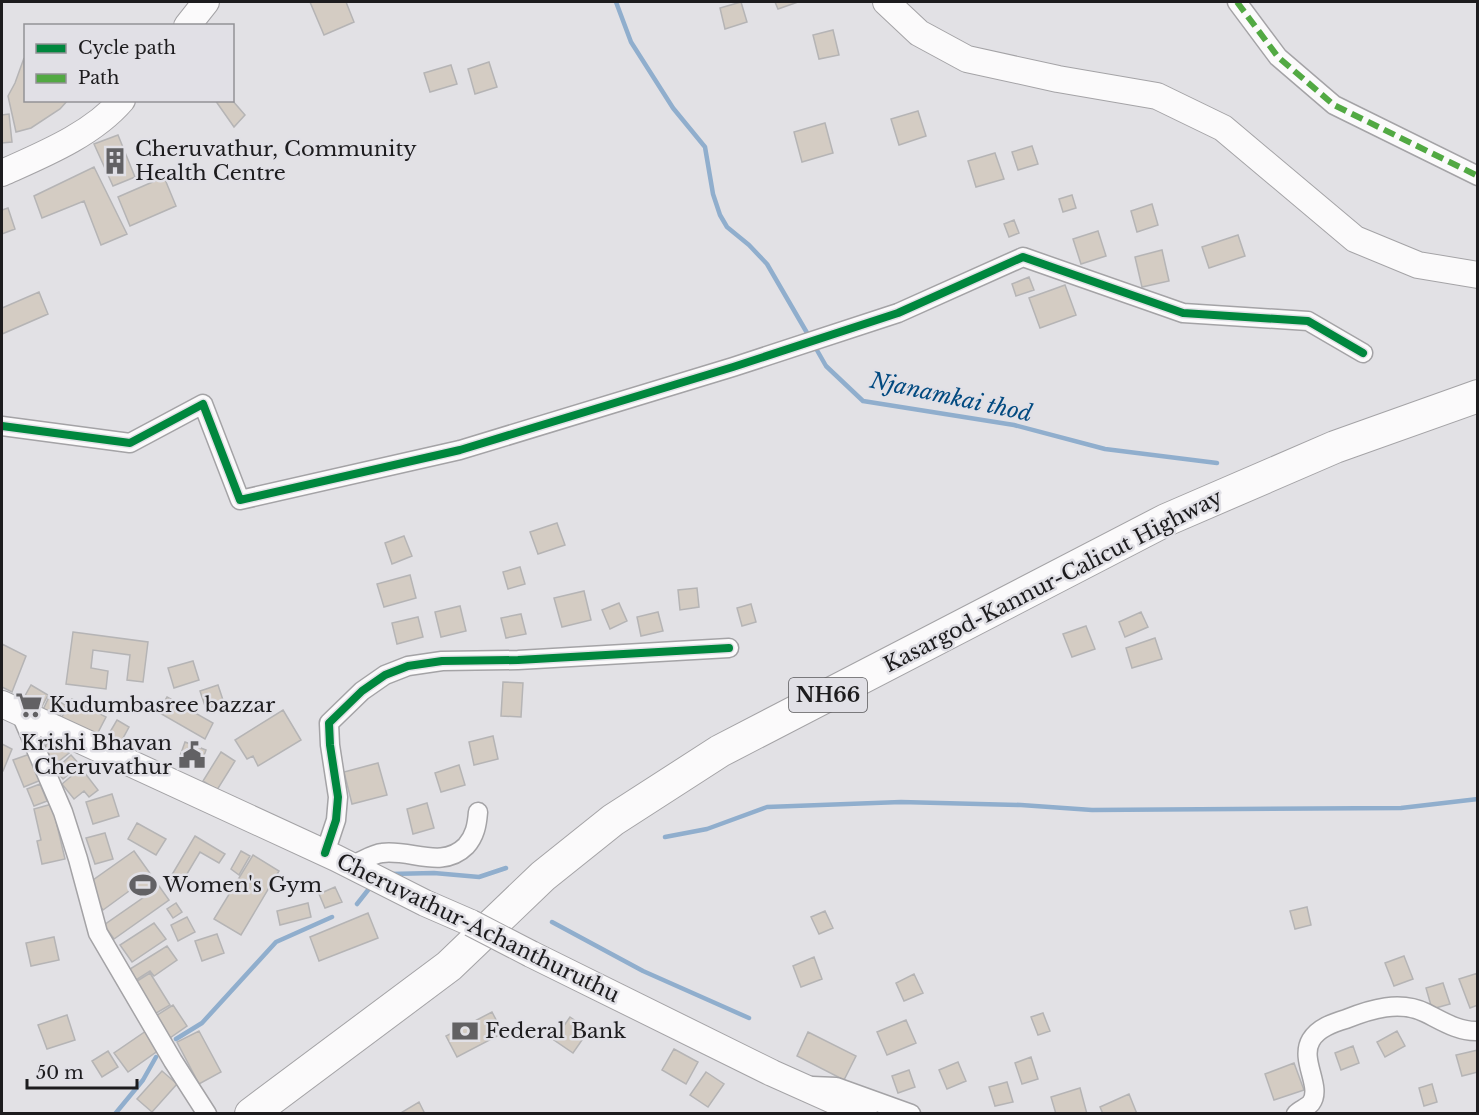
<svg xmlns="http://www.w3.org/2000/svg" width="1479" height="1115" font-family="'Libre Baskerville',serif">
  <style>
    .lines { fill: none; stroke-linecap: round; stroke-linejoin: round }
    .stream { stroke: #90aecd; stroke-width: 4.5 }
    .building { fill: #d4ccc3; stroke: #b5b4b5; stroke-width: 1.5 }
    .street-casing { stroke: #a4a3a6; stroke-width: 21 }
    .secondary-casing { stroke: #a4a3a6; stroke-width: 28 }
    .highway-casing { stroke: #a4a3a6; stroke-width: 34 }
    .street { stroke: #fbfafb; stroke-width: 18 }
    .secondary { stroke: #fbfafb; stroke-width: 26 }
    .highway { stroke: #fbfafb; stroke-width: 32 }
    .secondary-bridge-casing { stroke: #a4a3a6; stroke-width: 28; stroke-linecap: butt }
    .secondary-bridge { stroke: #fbfafb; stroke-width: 26 }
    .quiet { stroke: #52a943; stroke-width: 6; stroke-dasharray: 12 6; stroke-linecap: butt }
    .cycleway-casing { stroke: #e1e0e6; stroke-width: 11 }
    .cycleway { stroke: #00873e; stroke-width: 8 }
    .labels { text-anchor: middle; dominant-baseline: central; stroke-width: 5; stroke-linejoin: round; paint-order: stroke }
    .shield { fill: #e1e0e6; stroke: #58575a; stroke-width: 1.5 }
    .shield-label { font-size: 20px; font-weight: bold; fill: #1d1c1e }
    .poi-label { font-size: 21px; fill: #1d1c1e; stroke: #e1e0e6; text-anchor: start }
    .street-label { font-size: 21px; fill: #1d1c1e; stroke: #e1e0e6 }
    .water-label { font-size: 22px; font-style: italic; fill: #024a80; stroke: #e1e0e6 }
  </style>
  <rect width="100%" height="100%" fill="#e2e1e5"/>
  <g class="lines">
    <path class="stream" d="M 616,2 L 631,42 L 673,108 L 705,147 L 713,194 L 720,215 L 727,227 L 749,245 L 767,264 L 810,338
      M 814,345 L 826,366 L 863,401 L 1014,425 L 1105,449 L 1217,463
      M 665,837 L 707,829 L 767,807 L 901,802 L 1021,805 L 1092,810 L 1401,808 L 1478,799
      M 390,874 L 434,873 L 479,877 L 506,868
      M 357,904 L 372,885
      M 552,922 L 643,971 L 749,1018
      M 176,1039 L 202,1023 L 276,942 L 332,917
      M 115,1114 L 143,1080 L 156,1057"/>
  </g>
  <path class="building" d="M 310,2 L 346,2 L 354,22 L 324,35 Z
    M 741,2 L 747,22 L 725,29 L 720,8 Z
    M 775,2 L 798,2 L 778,9 Z
    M 833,30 L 839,55 L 819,59 L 813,35 Z
    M 24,58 L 26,100 L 68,100 L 60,109 L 31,128 L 16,132 L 8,96 L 15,83 Z
    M 489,62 L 497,87 L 475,94 L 468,69 Z
    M 451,65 L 457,84 L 430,92 L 424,73 Z
    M 215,100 L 232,100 L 245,115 L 234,127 Z
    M 918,111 L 926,136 L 899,145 L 891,119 Z
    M 9,114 L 12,142 L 2,143 L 2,115 Z
    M 825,123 L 833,153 L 802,162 L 794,132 Z
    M 118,135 L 135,177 L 113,186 L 94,144 Z
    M 1032,146 L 1038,164 L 1018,170 L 1012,152 Z
    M 995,153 L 1004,179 L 976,187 L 968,161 Z
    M 94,167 L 127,234 L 101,245 L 84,201 L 42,218 L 34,196 Z
    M 164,177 L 176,206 L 130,226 L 118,197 Z
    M 1072,195 L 1076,208 L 1063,212 L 1059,199 Z
    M 1152,204 L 1158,225 L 1137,232 L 1131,211 Z
    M 8,208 L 15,229 L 2,234 L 2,210 Z
    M 1014,220 L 1019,233 L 1009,237 L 1004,224 Z
    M 1098,231 L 1106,256 L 1081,264 L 1073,239 Z
    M 1238,235 L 1245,256 L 1209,268 L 1202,247 Z
    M 1162,250 L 1169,281 L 1142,287 L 1135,257 Z
    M 1029,277 L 1034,290 L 1016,296 L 1012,284 Z
    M 1065,285 L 1076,315 L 1040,328 L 1029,298 Z
    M 39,292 L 48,314 L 2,334 L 2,308 Z
    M 557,523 L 565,545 L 538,554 L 530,532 Z
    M 404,536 L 412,556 L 392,564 L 385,543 Z
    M 520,567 L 525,584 L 508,589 L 503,572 Z
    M 410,575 L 416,598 L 384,607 L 377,584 Z
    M 697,588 L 699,607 L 680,610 L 678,590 Z
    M 584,591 L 591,620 L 562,627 L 554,598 Z
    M 619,603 L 627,621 L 610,629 L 602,610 Z
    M 751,604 L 756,622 L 742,626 L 737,608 Z
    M 460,606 L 466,631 L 441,637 L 435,612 Z
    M 658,612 L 663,631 L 641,636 L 637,617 Z
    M 1141,612 L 1148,627 L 1125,637 L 1119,622 Z
    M 521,614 L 526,634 L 506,638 L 501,618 Z
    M 418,617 L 423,637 L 397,644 L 392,623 Z
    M 1086,626 L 1095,649 L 1072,657 L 1063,634 Z
    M 73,632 L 148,642 L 143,682 L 127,680 L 130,655 L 93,650 L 91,668 L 108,671 L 106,689 L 66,684 Z
    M 1155,638 L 1162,659 L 1132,668 L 1126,648 Z
    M 2,644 L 26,656 L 12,692 L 2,687 Z
    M 193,661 L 199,680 L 174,688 L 168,668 Z
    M 503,682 L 523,683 L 521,717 L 501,716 Z
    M 31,685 L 48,695 L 39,712 L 21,703 Z
    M 218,685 L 224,703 L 206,709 L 200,691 Z
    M 49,697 L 66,705 L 57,722 L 41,714 Z
    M 167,697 L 213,723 L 205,739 L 158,712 Z
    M 72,699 L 106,717 L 93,742 L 58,724 Z
    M 283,710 L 301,740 L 258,766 L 253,756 L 247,759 L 235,740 Z
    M 117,720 L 129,727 L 116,751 L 103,744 Z
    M 493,736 L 498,759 L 474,765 L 469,742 Z
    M 51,741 L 69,753 L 54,765 L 45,746 Z
    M 185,742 L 206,750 L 200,767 L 179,759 Z
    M 2,744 L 12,749 L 3,771 L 2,771 Z
    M 221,752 L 235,761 L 217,790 L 203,781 Z
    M 30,754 L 41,780 L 24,787 L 13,760 Z
    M 71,755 L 80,765 L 63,779 L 55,770 Z
    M 378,763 L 387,795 L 352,804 L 344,772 Z
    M 459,765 L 465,785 L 441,792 L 435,773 Z
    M 81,768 L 98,790 L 89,797 L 84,791 L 74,799 L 62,784 Z
    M 40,784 L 47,801 L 34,806 L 27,789 Z
    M 112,794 L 119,816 L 93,824 L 86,802 Z
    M 427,803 L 434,828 L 413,834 L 407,809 Z
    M 52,804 L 65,859 L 42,864 L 37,841 L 41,840 L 34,809 Z
    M 137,823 L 166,839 L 156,855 L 128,839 Z
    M 105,833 L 113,859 L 95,864 L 86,838 Z
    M 195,836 L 225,854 L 219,863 L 200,852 L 178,889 L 169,884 L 172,879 L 170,878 Z
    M 134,851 L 169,900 L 114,939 L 104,925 L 144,897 L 136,886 L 103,910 L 86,885 Z
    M 241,851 L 250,856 L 239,875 L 231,869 Z
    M 253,855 L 279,871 L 241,935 L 214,919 Z
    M 335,887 L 342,902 L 325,908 L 319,894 Z
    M 176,903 L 182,912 L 173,918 L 167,909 Z
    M 308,903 L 311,917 L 280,925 L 277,911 Z
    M 1307,907 L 1311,925 L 1295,929 L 1290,911 Z
    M 825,911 L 833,928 L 819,934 L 811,917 Z
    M 368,913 L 378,938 L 319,961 L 310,937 Z
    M 187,917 L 195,932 L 178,941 L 171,925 Z
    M 154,923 L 166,939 L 132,962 L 120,945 Z
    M 217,934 L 224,953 L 202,961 L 195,941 Z
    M 54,937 L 59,960 L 31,966 L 26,943 Z
    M 167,946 L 177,960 L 154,976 L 150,971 L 136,980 L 130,969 Z
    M 1404,956 L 1413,979 L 1394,986 L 1385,963 Z
    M 814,957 L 822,979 L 801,987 L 793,966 Z
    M 150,973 L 170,1005 L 153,1015 L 134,983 Z
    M 1478,973 L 1478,1005 L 1470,1008 L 1459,979 Z
    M 914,974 L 923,993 L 904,1001 L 896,983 Z
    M 1443,983 L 1450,1004 L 1432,1009 L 1426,988 Z
    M 173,1005 L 187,1026 L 167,1040 L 154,1017 Z
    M 492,1012 L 503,1033 L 457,1057 L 446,1036 Z
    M 1043,1013 L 1050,1031 L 1038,1035 L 1031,1017 Z
    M 67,1015 L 75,1040 L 47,1049 L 38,1025 Z
    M 570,1017 L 589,1030 L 573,1053 L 554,1040 Z
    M 906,1020 L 916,1043 L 887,1055 L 877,1032 Z
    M 146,1031 L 159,1050 L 128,1072 L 114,1053 Z
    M 199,1031 L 221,1072 L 199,1084 L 177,1042 Z
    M 1397,1031 L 1405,1046 L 1385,1057 L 1377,1042 Z
    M 808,1032 L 856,1056 L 844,1080 L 797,1056 Z
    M 1353,1046 L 1359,1063 L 1341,1070 L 1335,1053 Z
    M 674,1049 L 698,1062 L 686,1084 L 662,1070 Z
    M 1478,1050 L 1478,1072 L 1462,1076 L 1456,1055 Z
    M 108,1051 L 118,1067 L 102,1077 L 92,1061 Z
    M 1031,1057 L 1038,1079 L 1022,1084 L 1015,1063 Z
    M 958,1062 L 966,1081 L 947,1089 L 939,1070 Z
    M 1294,1063 L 1304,1090 L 1274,1100 L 1265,1074 Z
    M 909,1070 L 915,1087 L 898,1093 L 892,1076 Z
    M 162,1071 L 177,1084 L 152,1112 L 137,1099 Z
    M 706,1072 L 724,1084 L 708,1107 L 690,1095 Z
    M 1007,1082 L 1013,1102 L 995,1106 L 989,1087 Z
    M 1432,1084 L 1437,1102 L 1424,1106 L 1419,1088 Z
    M 1080,1088 L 1087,1114 L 1056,1114 L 1051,1097 Z
    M 1129,1094 L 1137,1114 L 1103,1114 L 1100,1107 Z
    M 419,1102 L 425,1114 L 399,1114 Z"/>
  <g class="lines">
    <defs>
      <path id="street" d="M 1237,2 L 1278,57 L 1334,105 L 1478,176
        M 2,426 L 130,443 L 203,404 L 240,500 L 460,450 L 733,367 L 898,313 L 1023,257 L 1183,313 L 1308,321 L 1363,353
        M 20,712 L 63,812 L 78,859 L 98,933 L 173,1061 L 207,1114
        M 325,853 L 336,820 L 338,797 L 330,745 L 329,723 L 362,691 L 385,675 L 408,666 L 442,661 L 518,660 L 729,648
        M 352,865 C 361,862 372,854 382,853 C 411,849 442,870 466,846 C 475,836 477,825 478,812
        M 812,1086 L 836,1087 L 911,1114
        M 1296,1114 C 1300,1110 1308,1107 1311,1103 C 1323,1087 1299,1060 1311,1040 C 1318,1028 1333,1023 1346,1019 C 1371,1009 1400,1000 1426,1013 C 1442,1021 1459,1032 1478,1031"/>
      <path id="secondary" d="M 886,2 L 919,33 L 967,59 L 1058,79 L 1157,96 L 1223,128 L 1355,239 L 1418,265 L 1478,275
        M 187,26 L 206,2
        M 2,173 C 42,155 92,135 122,100
        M 2,704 L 336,858 L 425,903 L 471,923
        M 531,954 L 772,1073 L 864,1114"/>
      <path id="highway" d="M 251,1114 L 449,966 L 543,876 L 613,820 L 720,751 L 1166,520 L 1335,447 L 1478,396"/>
    </defs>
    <use href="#street" class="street-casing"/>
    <use href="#secondary" class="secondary-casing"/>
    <use href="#highway" class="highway-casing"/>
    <use href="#street" class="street"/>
    <use href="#secondary" class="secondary"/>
    <use href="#highway" class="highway"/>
    <defs>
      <path id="secondary-bridge" d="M 471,923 L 531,954"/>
    </defs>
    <use href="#secondary-bridge" class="secondary-bridge-casing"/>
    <use href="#secondary-bridge" class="secondary-bridge"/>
    <path class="quiet" d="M 1237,2 L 1278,57 L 1334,105 L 1478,176"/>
    <defs>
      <path id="cycleway" d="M 2,426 L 130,443 L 203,404 L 240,500 L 460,450 L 733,367 L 898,313 L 1023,257 L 1183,313 L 1308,321 L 1363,353
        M 325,853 L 336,820 L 338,797 L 330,745 L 329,723 L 362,691 L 385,675 L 408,666 L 442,661 L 518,660 L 729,648"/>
    </defs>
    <use href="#cycleway" class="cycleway-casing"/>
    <use href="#cycleway" class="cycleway"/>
  </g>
  <defs>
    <symbol id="building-bare" viewBox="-9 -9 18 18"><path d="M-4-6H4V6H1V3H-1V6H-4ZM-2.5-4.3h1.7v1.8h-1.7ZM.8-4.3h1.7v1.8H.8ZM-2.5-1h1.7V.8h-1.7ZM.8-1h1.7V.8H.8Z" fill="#626164" stroke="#e1e0e6" stroke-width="2.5" paint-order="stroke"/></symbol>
    <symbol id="supermarket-bare" viewBox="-9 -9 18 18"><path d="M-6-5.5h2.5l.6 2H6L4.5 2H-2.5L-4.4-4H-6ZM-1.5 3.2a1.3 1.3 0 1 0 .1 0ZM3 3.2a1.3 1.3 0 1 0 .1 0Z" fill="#626164" stroke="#e1e0e6" stroke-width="2.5" paint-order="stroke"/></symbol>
    <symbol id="civic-bare" viewBox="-9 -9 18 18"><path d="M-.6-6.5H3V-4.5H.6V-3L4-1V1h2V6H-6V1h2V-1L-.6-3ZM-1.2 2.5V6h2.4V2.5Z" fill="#626164" stroke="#e1e0e6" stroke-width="2.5" paint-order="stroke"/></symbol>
    <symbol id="stadium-bare" viewBox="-9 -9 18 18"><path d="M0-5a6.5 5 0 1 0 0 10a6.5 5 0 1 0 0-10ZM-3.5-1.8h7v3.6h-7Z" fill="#626164" stroke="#e1e0e6" stroke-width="2.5" paint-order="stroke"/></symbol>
    <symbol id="bank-bare" viewBox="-9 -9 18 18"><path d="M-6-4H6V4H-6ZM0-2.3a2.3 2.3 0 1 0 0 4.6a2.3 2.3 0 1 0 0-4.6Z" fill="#626164" stroke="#e1e0e6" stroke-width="2.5" paint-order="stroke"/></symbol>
  </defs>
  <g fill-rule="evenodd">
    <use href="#building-bare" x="96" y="142" width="38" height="38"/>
    <use href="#supermarket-bare" x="10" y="686" width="38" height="38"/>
    <use href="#civic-bare" x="173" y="736" width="38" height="38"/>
    <use href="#stadium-bare" x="124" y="866" width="38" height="38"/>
    <use href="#bank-bare" x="446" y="1012" width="38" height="38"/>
  </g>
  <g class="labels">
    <rect class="shield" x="789" y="678" width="78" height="34" rx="4.5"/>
    <g class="shield-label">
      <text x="828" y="695">NH66</text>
    </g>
    <g class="poi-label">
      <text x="135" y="149">Cheruvathur, Community<tspan x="135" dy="24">Health Centre</tspan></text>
      <text x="49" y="705">Kudumbasree bazzar</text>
      <text x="172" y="743" text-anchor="end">Krishi Bhavan<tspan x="172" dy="24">Cheruvathur</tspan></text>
      <text x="163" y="885">Women's Gym</text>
      <text x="485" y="1031">Federal Bank</text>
    </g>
    <g class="street-label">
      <text transform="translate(1053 581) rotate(-27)">Kasargod-Kannur-Calicut Highway</text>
      <text transform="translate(478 928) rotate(26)">Cheruvathur-Achanthuruthu</text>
    </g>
    <g class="water-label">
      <text transform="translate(951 397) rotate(12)">Njanamkai thod</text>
    </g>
  </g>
  <rect width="1479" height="1115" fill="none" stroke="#1d1c1e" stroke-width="6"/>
  <rect x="24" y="24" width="210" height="78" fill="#e1e0e6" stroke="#939296" stroke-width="1.5"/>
  <rect x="36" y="44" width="30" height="9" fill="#00873e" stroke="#939296" stroke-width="1.5"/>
  <text x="78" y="54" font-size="18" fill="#1d1c1e">Cycle path</text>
  <rect x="36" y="74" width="30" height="9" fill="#52a943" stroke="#939296" stroke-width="1.5"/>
  <text x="78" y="84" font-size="18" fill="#1d1c1e">Path</text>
  <path d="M27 1079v9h110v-9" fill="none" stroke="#1d1c1e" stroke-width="3"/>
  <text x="36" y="1079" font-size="18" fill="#1d1c1e" stroke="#e1e0e6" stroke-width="4.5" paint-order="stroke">50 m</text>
</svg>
